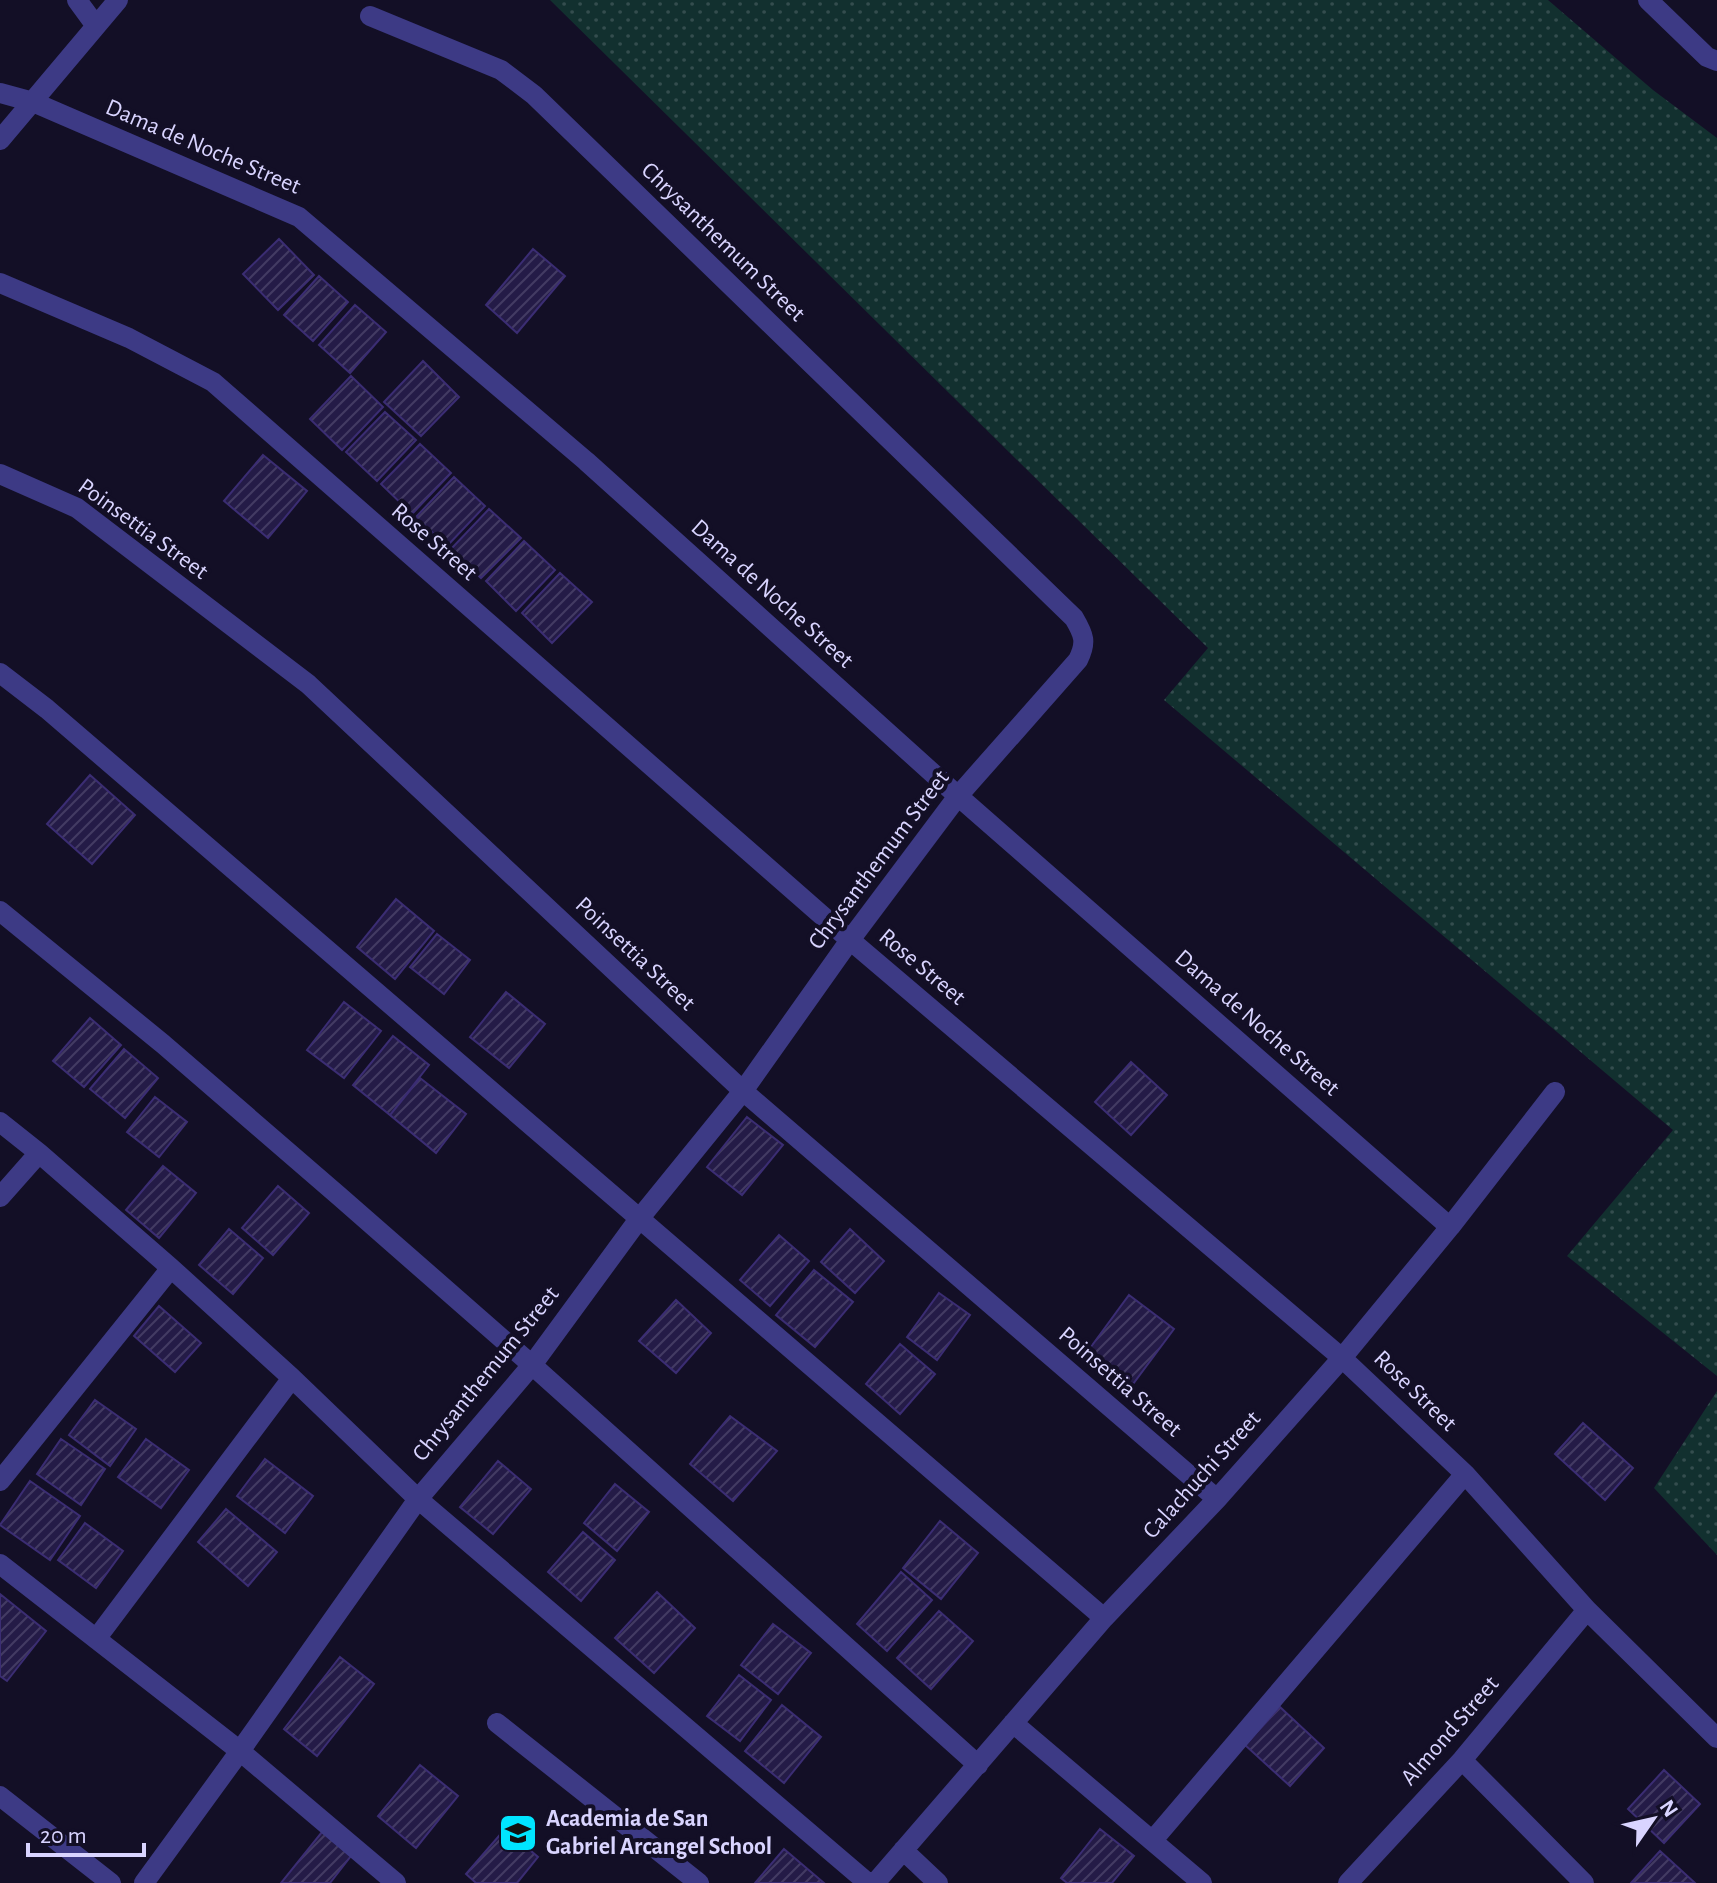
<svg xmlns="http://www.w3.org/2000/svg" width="1717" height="1883" font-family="'Alegreya Sans',sans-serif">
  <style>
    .grass { fill: url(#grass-dots) }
    .building { fill: url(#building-hatch); stroke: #3b2d73; stroke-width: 2 }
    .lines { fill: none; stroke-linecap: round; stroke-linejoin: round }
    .street { stroke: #3d3a85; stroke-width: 20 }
    .labels { text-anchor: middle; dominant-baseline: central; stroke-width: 8; stroke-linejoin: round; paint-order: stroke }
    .street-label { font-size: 24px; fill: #d9d4ff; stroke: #130f26 }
    .poi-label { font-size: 24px; font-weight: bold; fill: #d9d4ff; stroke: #130f26; text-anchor: start }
  </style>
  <defs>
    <pattern id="grass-dots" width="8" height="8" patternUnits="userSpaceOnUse" patternTransform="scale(2)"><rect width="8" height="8" fill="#12302f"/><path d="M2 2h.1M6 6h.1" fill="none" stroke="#344d4e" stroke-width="1.8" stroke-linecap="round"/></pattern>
    <pattern id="building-hatch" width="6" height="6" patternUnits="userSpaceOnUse" patternTransform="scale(2)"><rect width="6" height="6" fill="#241b47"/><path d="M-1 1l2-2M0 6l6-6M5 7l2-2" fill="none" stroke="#433b63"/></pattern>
  </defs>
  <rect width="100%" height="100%" fill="#130f26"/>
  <path class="grass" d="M 550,0 L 1548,0 L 1653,90 L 1717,138 L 1717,1376 L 1567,1256 L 1673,1130 L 1164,700 L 1208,648 Z
    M 1717,1391 L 1717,1555 L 1654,1488 Z"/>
  <path class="building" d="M 279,239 L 314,275 L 278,310 L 243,274 Z
    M 533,249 L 565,276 L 517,333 L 486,305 Z
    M 319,276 L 348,302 L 313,341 L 284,315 Z
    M 355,305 L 386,332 L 350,373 L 319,345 Z
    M 423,361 L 459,397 L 421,436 L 384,402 Z
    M 351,376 L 383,407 L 342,450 L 310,419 Z
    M 385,412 L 416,440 L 377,481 L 346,452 Z
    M 420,444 L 451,473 L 412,514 L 381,484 Z
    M 263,455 L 307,491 L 268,538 L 224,501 Z
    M 454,477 L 485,506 L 447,546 L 416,517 Z
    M 489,509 L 521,538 L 481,578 L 451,549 Z
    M 524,541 L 555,570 L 516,611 L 486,581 Z
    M 560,573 L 592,602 L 552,643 L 522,613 Z
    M 90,775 L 135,815 L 92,864 L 47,824 Z
    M 396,899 L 434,931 L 395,979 L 357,947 Z
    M 437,934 L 470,960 L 444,994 L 410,967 Z
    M 506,992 L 545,1024 L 509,1068 L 470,1037 Z
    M 344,1002 L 381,1031 L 344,1078 L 307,1050 Z
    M 90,1018 L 121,1045 L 84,1087 L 53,1061 Z
    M 393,1036 L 429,1065 L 390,1115 L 353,1085 Z
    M 124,1049 L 158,1078 L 125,1118 L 90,1089 Z
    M 1131,1062 L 1167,1095 L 1131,1135 L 1095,1102 Z
    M 420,1078 L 466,1114 L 436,1153 L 390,1115 Z
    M 155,1097 L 187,1122 L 159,1157 L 127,1132 Z
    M 747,1117 L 783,1145 L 742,1195 L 707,1167 Z
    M 163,1166 L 196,1193 L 159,1238 L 126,1210 Z
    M 278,1186 L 309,1213 L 273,1255 L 242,1228 Z
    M 229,1229 L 263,1258 L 233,1294 L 199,1265 Z
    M 850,1229 L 884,1261 L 855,1293 L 821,1262 Z
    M 779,1235 L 809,1261 L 770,1306 L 740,1280 Z
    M 814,1270 L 853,1302 L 815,1347 L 776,1315 Z
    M 939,1293 L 970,1315 L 937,1360 L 907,1337 Z
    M 1129,1295 L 1174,1329 L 1130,1388 L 1085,1355 Z
    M 676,1300 L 711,1333 L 676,1373 L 639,1341 Z
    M 159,1306 L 201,1343 L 175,1372 L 134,1336 Z
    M 900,1344 L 935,1374 L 900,1414 L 866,1384 Z
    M 95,1400 L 136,1429 L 110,1466 L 69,1435 Z
    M 730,1416 L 777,1451 L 733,1501 L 690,1464 Z
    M 1583,1423 L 1633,1468 L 1605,1500 L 1555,1454 Z
    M 61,1439 L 105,1469 L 81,1505 L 37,1474 Z
    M 146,1439 L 189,1470 L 161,1508 L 118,1477 Z
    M 265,1459 L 313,1496 L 285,1533 L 237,1496 Z
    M 498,1461 L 531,1489 L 493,1534 L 460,1507 Z
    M 30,1481 L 80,1516 L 50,1560 L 0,1525 Z
    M 615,1484 L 649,1512 L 617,1551 L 584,1523 Z
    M 226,1509 L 277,1552 L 248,1586 L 198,1542 Z
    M 940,1521 L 978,1553 L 941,1599 L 903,1568 Z
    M 85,1523 L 123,1551 L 96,1588 L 58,1560 Z
    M 583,1532 L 615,1560 L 581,1601 L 548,1572 Z
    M 901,1572 L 932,1600 L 887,1651 L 857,1624 Z
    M 657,1592 L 695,1628 L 654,1673 L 615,1638 Z
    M 0,1594 L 46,1631 L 7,1681 L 0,1676 Z
    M 939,1611 L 973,1641 L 931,1689 L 897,1658 Z
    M 773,1624 L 811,1653 L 778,1694 L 741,1665 Z
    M 340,1657 L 374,1684 L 317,1756 L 284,1729 Z
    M 739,1675 L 771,1700 L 740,1741 L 707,1716 Z
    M 782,1705 L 821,1737 L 784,1783 L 745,1751 Z
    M 1280,1707 L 1324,1748 L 1290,1786 L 1245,1745 Z
    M 420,1765 L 458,1796 L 416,1848 L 378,1816 Z
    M 1664,1770 L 1700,1804 L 1664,1843 L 1628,1809 Z
    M 505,1829 L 538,1857 L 517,1883 L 476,1883 L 466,1874 Z
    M 1100,1829 L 1134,1856 L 1112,1883 L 1067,1883 L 1061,1878 Z
    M 322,1832 L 351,1856 L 330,1883 L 281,1883 Z
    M 784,1849 L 824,1883 L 755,1883 Z
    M 1660,1851 L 1695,1883 L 1631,1883 Z"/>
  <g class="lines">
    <path class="street" d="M 77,0 L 96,26
      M 1648,0 L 1707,57 L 1717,61
      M 0,93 L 33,102 L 299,217 L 586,461 L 958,796 L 1450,1227
      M 0,140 L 118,0
      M 0,283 L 129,338 L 213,382 L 850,940 L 1342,1358 L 1465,1474 L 1587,1610 L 1717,1738
      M 0,474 L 77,508 L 308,684 L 743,1091 L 1217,1499
      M 0,673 L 47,709 L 1104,1618
      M 0,911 L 163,1044 L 339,1196 L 532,1365 L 978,1765
      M 0,1122 L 39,1153 L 171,1268 L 292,1378 L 418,1499 L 868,1883
      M 0,1197 L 39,1153
      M 0,1481 L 171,1268
      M 0,1564 L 240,1751 L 396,1883
      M 96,1639 L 292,1378
      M 497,1723 L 699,1883
      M 1013,1723 L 1202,1883
      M 1462,1760 L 1584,1883
      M 0,1796 L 111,1883
      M 1153,1840 L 1465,1474
      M 903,1850 L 938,1883
      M 144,1883 L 240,1751 L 418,1499 L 532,1365 L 639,1219 L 743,1091 L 850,940 L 958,796 L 1078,660 C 1087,642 1084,635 1074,618 L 534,95 L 501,70 L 370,16
      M 875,1883 L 1104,1618 L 1217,1499 L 1342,1358 L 1450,1227 L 1555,1092
      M 1348,1883 L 1462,1760 L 1587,1610"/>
  </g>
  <defs>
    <symbol id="school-square" viewBox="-11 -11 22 22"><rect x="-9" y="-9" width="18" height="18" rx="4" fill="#00e5ff" stroke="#130f26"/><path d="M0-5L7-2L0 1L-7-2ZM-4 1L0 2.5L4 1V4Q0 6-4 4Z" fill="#111"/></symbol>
  </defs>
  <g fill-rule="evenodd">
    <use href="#school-square" x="496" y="1811" width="44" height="44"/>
  </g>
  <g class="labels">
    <g class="street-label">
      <text transform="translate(203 147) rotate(23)">Dama de Noche Street</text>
      <text transform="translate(723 242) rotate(44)">Chrysanthemum Street</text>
      <text transform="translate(143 529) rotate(36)">Poinsettia Street</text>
      <text transform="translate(434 542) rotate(41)">Rose Street</text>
      <text transform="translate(772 594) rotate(42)">Dama de Noche Street</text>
      <text transform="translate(879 860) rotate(-53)">Chrysanthemum Street</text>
      <text transform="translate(635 954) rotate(43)">Poinsettia Street</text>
      <text transform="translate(922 967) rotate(40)">Rose Street</text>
      <text transform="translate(1257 1023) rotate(41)">Dama de Noche Street</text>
      <text transform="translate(486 1374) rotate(-51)">Chrysanthemum Street</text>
      <text transform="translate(1120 1382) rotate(41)">Poinsettia Street</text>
      <text transform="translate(1415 1391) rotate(44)">Rose Street</text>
      <text transform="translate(1202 1475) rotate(-48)">Calachuchi Street</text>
      <text transform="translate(1450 1731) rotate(-49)">Almond Street</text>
    </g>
    <g class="poi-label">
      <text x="546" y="1819">Academia de San<tspan x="546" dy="28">Gabriel Arcangel School</tspan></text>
    </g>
  </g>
  <g transform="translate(1653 1819) rotate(56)" stroke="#130f26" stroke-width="6" paint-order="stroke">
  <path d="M0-6L14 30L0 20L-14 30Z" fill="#d9d4ff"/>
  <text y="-12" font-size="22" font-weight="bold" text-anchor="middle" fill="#d9d4ff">N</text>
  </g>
  <path d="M28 1843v12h116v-12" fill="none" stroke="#d9d4ff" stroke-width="4"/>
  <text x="40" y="1843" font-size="24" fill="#d9d4ff" stroke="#130f26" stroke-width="6" paint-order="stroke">20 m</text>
</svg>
